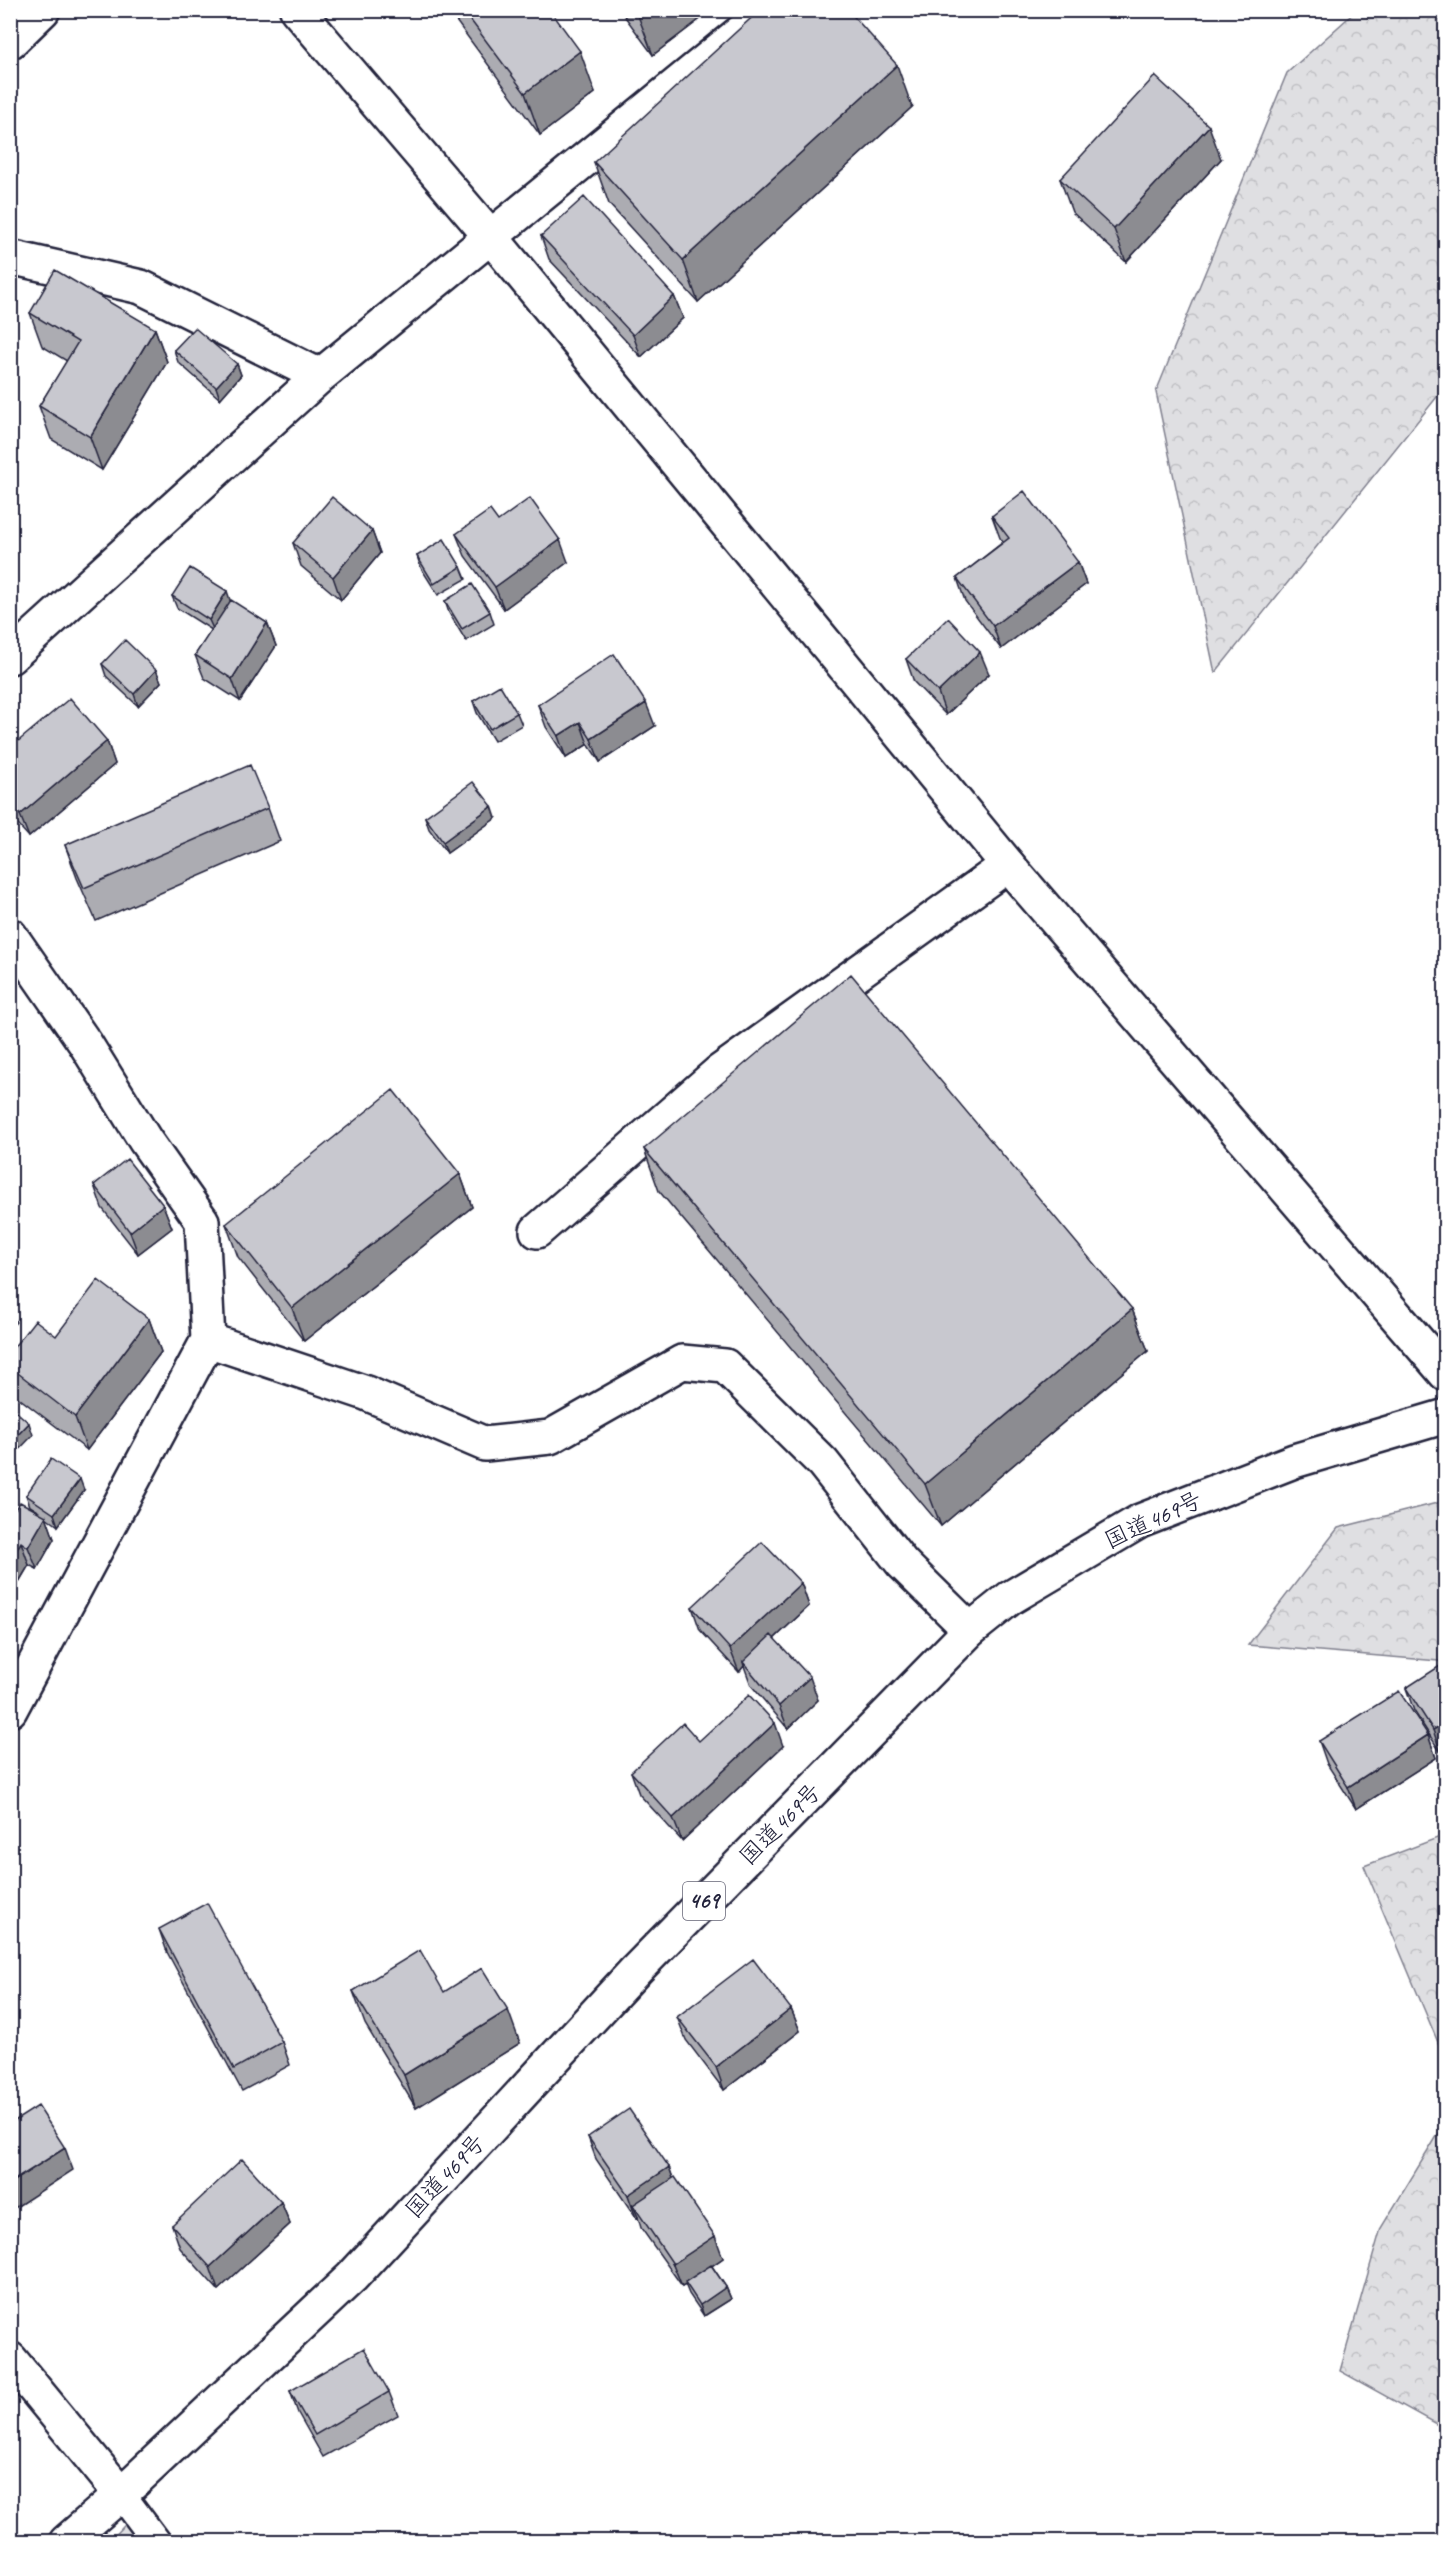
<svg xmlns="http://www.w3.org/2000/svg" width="1456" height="2552" font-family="Caveat,'Klee One',sans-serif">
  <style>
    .green { fill: #dfdfe2; stroke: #80808e; stroke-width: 1.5 }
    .forest { fill: url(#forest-crowns); stroke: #80808e; stroke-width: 1.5 }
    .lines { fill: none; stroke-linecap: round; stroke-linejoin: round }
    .service-casing { stroke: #22223b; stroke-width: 32 }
    .minor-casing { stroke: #22223b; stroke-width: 38 }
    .tertiary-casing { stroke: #22223b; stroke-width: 38 }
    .trunk-casing { stroke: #22223b; stroke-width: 38 }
    .service { stroke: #fff; stroke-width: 27 }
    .minor { stroke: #fff; stroke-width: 33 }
    .tertiary { stroke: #fff; stroke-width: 33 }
    .trunk { stroke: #fff; stroke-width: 33 }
    .wall { fill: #acacb2; stroke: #22223b; stroke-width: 1.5 }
    .shaded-wall { fill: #8c8c91; stroke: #22223b; stroke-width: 1.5 }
    .building { fill: #c8c8cf; stroke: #22223b; stroke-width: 1.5 }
    .labels { text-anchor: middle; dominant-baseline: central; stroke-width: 4.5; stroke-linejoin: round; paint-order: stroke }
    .shield { fill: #fff; stroke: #646476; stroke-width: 1.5 }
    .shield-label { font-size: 22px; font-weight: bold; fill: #22223b }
    .street-label { font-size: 24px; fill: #22223b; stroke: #fff }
  </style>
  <defs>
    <pattern id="forest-crowns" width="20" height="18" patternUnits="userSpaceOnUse" patternTransform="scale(1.5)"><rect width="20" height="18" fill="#dfdfe2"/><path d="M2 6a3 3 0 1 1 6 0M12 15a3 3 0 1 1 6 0" fill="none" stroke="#bfbfc3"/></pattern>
  </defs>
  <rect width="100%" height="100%" fill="#fff"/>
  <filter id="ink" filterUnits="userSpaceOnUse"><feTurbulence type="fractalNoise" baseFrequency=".0167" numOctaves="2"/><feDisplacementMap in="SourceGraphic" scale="12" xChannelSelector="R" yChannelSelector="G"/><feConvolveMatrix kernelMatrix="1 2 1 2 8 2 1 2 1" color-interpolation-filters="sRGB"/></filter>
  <g filter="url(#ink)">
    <path class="green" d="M 136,2513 L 149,2542 L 109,2542 Z"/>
    <path class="forest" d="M 1357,10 L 1445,11 L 1445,387 L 1215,673 L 1156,392 L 1287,73 Z
      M 1445,1501 L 1445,1672 L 1439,1661 L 1248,1645 L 1338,1528 Z
      M 1445,1835 L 1445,2059 L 1364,1866 Z
      M 1445,2123 L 1445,2429 L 1340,2371 L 1381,2228 Z"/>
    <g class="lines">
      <defs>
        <path id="service" d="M 121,2494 L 157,2542"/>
        <path id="minor" d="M 11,41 L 43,10
          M 10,257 L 141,287 L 320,376
          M 10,657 L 320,376 L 768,10
          M 10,935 L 85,1043 L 145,1140 L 202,1221 L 208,1340 L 366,1393 L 485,1444 L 550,1437 L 682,1362 L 725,1366 L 823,1463 L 902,1563 L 970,1630
          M 537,1231 L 718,1073 L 1008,865
          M 10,1710 L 208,1340
          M 10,2359 L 121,2494"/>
        <path id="tertiary" d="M 297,10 L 491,237 L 1008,865 L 1446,1374"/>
        <path id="trunk" d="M 66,2542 L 121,2494 L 352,2277 L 636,1970 L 970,1630 L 1010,1598 L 1140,1521 L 1294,1461 L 1446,1416"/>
      </defs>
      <use href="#service" class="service-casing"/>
      <use href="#minor" class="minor-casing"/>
      <use href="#tertiary" class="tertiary-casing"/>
      <use href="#trunk" class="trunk-casing"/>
      <use href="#service" class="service"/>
      <use href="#minor" class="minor"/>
      <use href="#tertiary" class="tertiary"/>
      <use href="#trunk" class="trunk"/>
    </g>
    <path class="wall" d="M 448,10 L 557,10 L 553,14 L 595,93 L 540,135 Z
      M 620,10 L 712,10 L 653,55 Z
      M 912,107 L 698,302 L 609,204 L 594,162 Z
      M 1221,159 L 1126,262 L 1072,212 L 1060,179 Z
      M 541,236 L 674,296 L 683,318 L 641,357 L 549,259 Z
      M 30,313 L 155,329 L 167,362 L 102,470 L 51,439 L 39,406 L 67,361 L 42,346 Z
      M 174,350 L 237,364 L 241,375 L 220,399 L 178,362 Z
      M 992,516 L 1078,562 L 1086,584 L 1001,649 L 965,601 L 957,578 L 1003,542 L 1000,538 Z
      M 498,521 L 568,562 L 504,609 L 465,556 L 456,534 Z
      M 372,531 L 380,553 L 341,600 L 301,566 L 293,543 Z
      M 417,556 L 461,567 L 466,579 L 438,595 L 421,568 Z
      M 172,596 L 231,601 L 267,623 L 276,646 L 240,701 L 204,678 L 195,655 L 212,630 L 177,608 Z
      M 445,601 L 490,612 L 494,624 L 466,641 L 449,613 Z
      M 906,659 L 989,674 L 946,715 L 914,682 Z
      M 102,664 L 156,670 L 161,682 L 138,706 L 106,676 Z
      M 473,701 L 517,713 L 522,725 L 494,741 L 477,713 Z
      M 538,705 L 655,726 L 600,762 L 588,744 L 566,758 L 546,727 Z
      M 107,741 L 115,764 L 29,837 L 10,816 L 10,748 Z
      M 268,808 L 280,841 L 96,921 L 77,878 L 65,845 Z
      M 425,817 L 496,818 L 447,853 L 429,829 Z
      M 644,1149 L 1132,1309 L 1148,1351 L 941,1526 L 659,1191 Z
      M 460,1174 L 472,1207 L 304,1341 L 238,1257 L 226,1224 Z
      M 94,1185 L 163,1205 L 172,1228 L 138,1254 L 102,1208 Z
      M 149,1319 L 161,1352 L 87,1450 L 15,1395 L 10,1382 L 10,1352 L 56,1336 Z
      M 84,1490 L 58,1526 L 46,1517 L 54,1539 L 37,1569 L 29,1565 L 10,1597 L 15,1509 L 38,1511 L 30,1506 L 26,1495 Z
      M 801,1583 L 809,1606 L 774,1639 L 818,1700 L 788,1729 L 751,1685 L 744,1666 L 739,1672 L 700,1630 L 692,1607 Z
      M 1446,1667 L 1446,1750 L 1441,1753 L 1414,1711 L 1406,1688 Z
      M 1428,1735 L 1436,1758 L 1356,1809 L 1327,1764 L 1319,1741 Z
      M 699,1741 L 783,1746 L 682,1841 L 639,1794 L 631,1772 Z
      M 159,1929 L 282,2042 L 290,2065 L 242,2091 L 167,1952 Z
      M 353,1991 L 444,1992 L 520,2043 L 416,2108 L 365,2024 Z
      M 791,2009 L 800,2031 L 724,2090 L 686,2040 L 677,2017 Z
      M 588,2137 L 669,2167 L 673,2178 L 723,2258 L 712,2266 L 726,2287 L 731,2299 L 704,2316 L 689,2294 L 685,2284 L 682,2286 L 641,2228 L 638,2217 L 636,2218 L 596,2159 Z
      M 281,2202 L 290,2224 L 218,2290 L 180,2248 L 172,2225 Z
      M 290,2391 L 389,2392 L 398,2415 L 323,2457 L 298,2413 Z"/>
    <path class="shaded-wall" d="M 640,10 L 712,10 L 653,55 L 637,13 Z
      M 580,51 L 595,93 L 540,135 L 525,93 Z
      M 897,65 L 912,107 L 698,302 L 683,260 Z
      M 1209,126 L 1221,159 L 1126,262 L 1114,229 Z
      M 674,296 L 683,318 L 641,357 L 633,335 Z
      M 155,329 L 167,362 L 102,470 L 90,437 Z
      M 237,364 L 241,375 L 220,399 L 216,387 Z
      M 372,531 L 380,553 L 341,600 L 333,577 Z
      M 560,540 L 568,562 L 504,609 L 495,587 Z
      M 1078,562 L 1086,584 L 1001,649 L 993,626 Z
      M 227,591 L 231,603 L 214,631 L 209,620 Z
      M 267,623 L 276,646 L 240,701 L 232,679 Z
      M 980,652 L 989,674 L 946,715 L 938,692 Z
      M 156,670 L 161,682 L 138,706 L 134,694 Z
      M 646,703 L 655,726 L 600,762 L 591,739 Z
      M 580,722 L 588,744 L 566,758 L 558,736 Z
      M 107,741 L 115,764 L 29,837 L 20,815 Z
      M 492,806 L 496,818 L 447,853 L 443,842 Z
      M 460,1174 L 472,1207 L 304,1341 L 292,1308 Z
      M 163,1205 L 172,1228 L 138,1254 L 130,1232 Z
      M 10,1308 L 16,1322 L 10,1328 Z
      M 1132,1309 L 1148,1351 L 941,1526 L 925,1484 Z
      M 149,1319 L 161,1352 L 87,1450 L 75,1417 Z
      M 29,1423 L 33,1435 L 10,1459 L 10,1443 Z
      M 80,1479 L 84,1490 L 58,1526 L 54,1514 Z
      M 46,1516 L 54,1539 L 37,1569 L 28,1547 Z
      M 21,1542 L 29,1565 L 10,1597 L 10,1560 Z
      M 801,1583 L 809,1606 L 746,1665 L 743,1662 L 744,1666 L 739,1672 L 730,1649 Z
      M 810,1677 L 818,1700 L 788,1729 L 779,1706 Z
      M 1446,1722 L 1446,1750 L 1441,1753 L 1433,1730 Z
      M 775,1723 L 783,1746 L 682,1841 L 673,1818 Z
      M 1428,1735 L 1436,1758 L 1356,1809 L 1348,1787 Z
      M 791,2009 L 800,2031 L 724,2090 L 716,2067 Z
      M 508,2010 L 520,2043 L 416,2108 L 404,2075 Z
      M 65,2148 L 73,2170 L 10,2211 L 10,2183 Z
      M 669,2167 L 677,2190 L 633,2205 L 638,2217 L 636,2218 L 628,2195 Z
      M 281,2202 L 290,2224 L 218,2290 L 210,2267 Z
      M 715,2236 L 723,2258 L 682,2286 L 673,2264 Z
      M 726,2287 L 731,2299 L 704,2316 L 700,2305 Z"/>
    <path class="building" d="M 463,10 L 550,10 L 580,51 L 525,93 Z
      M 760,10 L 848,10 L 897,65 L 683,260 L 594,162 Z
      M 1155,76 L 1209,126 L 1114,229 L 1060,179 Z
      M 584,197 L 674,296 L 633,335 L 541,236 Z
      M 55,270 L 155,329 L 90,437 L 39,406 L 78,342 L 30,313 Z
      M 195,328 L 237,364 L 216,387 L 174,350 Z
      M 1024,491 L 1078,562 L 993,626 L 957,578 L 1009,538 L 992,516 Z
      M 332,497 L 372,531 L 333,577 L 293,543 Z
      M 530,498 L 560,540 L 495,587 L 456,534 L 490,510 L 498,521 Z
      M 444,539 L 461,567 L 434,584 L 417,556 Z
      M 190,568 L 227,591 L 209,620 L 172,596 Z
      M 472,584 L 490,612 L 462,629 L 445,601 Z
      M 231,600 L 267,623 L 232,679 L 195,655 Z
      M 948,618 L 980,652 L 938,692 L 906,659 Z
      M 125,640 L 156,670 L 134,694 L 102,664 Z
      M 614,654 L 646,703 L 591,739 L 580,722 L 558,736 L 538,705 Z
      M 500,685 L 517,713 L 490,729 L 473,701 Z
      M 70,698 L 107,741 L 20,815 L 10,803 L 10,748 Z
      M 250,765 L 268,808 L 84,888 L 65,845 Z
      M 473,782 L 492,806 L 443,842 L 425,817 Z
      M 851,974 L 1132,1309 L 925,1484 L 644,1149 Z
      M 393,1090 L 460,1174 L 292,1308 L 226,1224 Z
      M 127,1159 L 163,1205 L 130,1232 L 94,1185 Z
      M 98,1280 L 149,1319 L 75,1417 L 10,1367 L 10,1352 L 35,1320 L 56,1336 Z
      M 10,1406 L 29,1423 L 10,1443 Z
      M 51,1459 L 80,1479 L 54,1514 L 26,1495 Z
      M 20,1502 L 46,1516 L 28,1547 L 21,1542 L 10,1560 L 10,1507 L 15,1509 Z
      M 762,1542 L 801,1583 L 730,1649 L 692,1607 Z
      M 771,1635 L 810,1677 L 779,1706 L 743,1662 Z
      M 1443,1664 L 1446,1667 L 1446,1722 L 1433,1730 L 1406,1688 Z
      M 1399,1691 L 1428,1735 L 1348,1787 L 1319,1741 Z
      M 749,1695 L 775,1723 L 673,1818 L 631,1772 L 683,1723 L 699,1741 Z
      M 207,1903 L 282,2042 L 234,2069 L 159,1929 Z
      M 420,1950 L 444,1992 L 482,1968 L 508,2010 L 404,2075 L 353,1991 Z
      M 753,1959 L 791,2009 L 716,2067 L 677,2017 Z
      M 38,2106 L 65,2148 L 10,2183 L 10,2124 Z
      M 629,2109 L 669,2167 L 628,2195 L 588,2137 Z
      M 242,2159 L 281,2202 L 210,2267 L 172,2225 Z
      M 675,2177 L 715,2236 L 673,2264 L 633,2205 Z
      M 711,2265 L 726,2287 L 700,2305 L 685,2282 Z
      M 364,2348 L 389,2392 L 315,2435 L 290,2391 Z"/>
  </g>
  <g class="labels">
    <rect class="shield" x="683" y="1882" width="42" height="38" rx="4.5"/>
    <g class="shield-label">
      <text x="704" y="1901">469</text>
    </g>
    <g class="street-label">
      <text transform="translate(1153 1520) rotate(-25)">国道469号</text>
      <text transform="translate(780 1824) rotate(-45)">国道469号</text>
      <text transform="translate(445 2176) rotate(-47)">国道469号</text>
    </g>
  </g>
  <rect width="1456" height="2552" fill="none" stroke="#fff" stroke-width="36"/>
  <rect x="18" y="18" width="1420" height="2516" fill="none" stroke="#22223b" stroke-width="2" filter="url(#ink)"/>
</svg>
